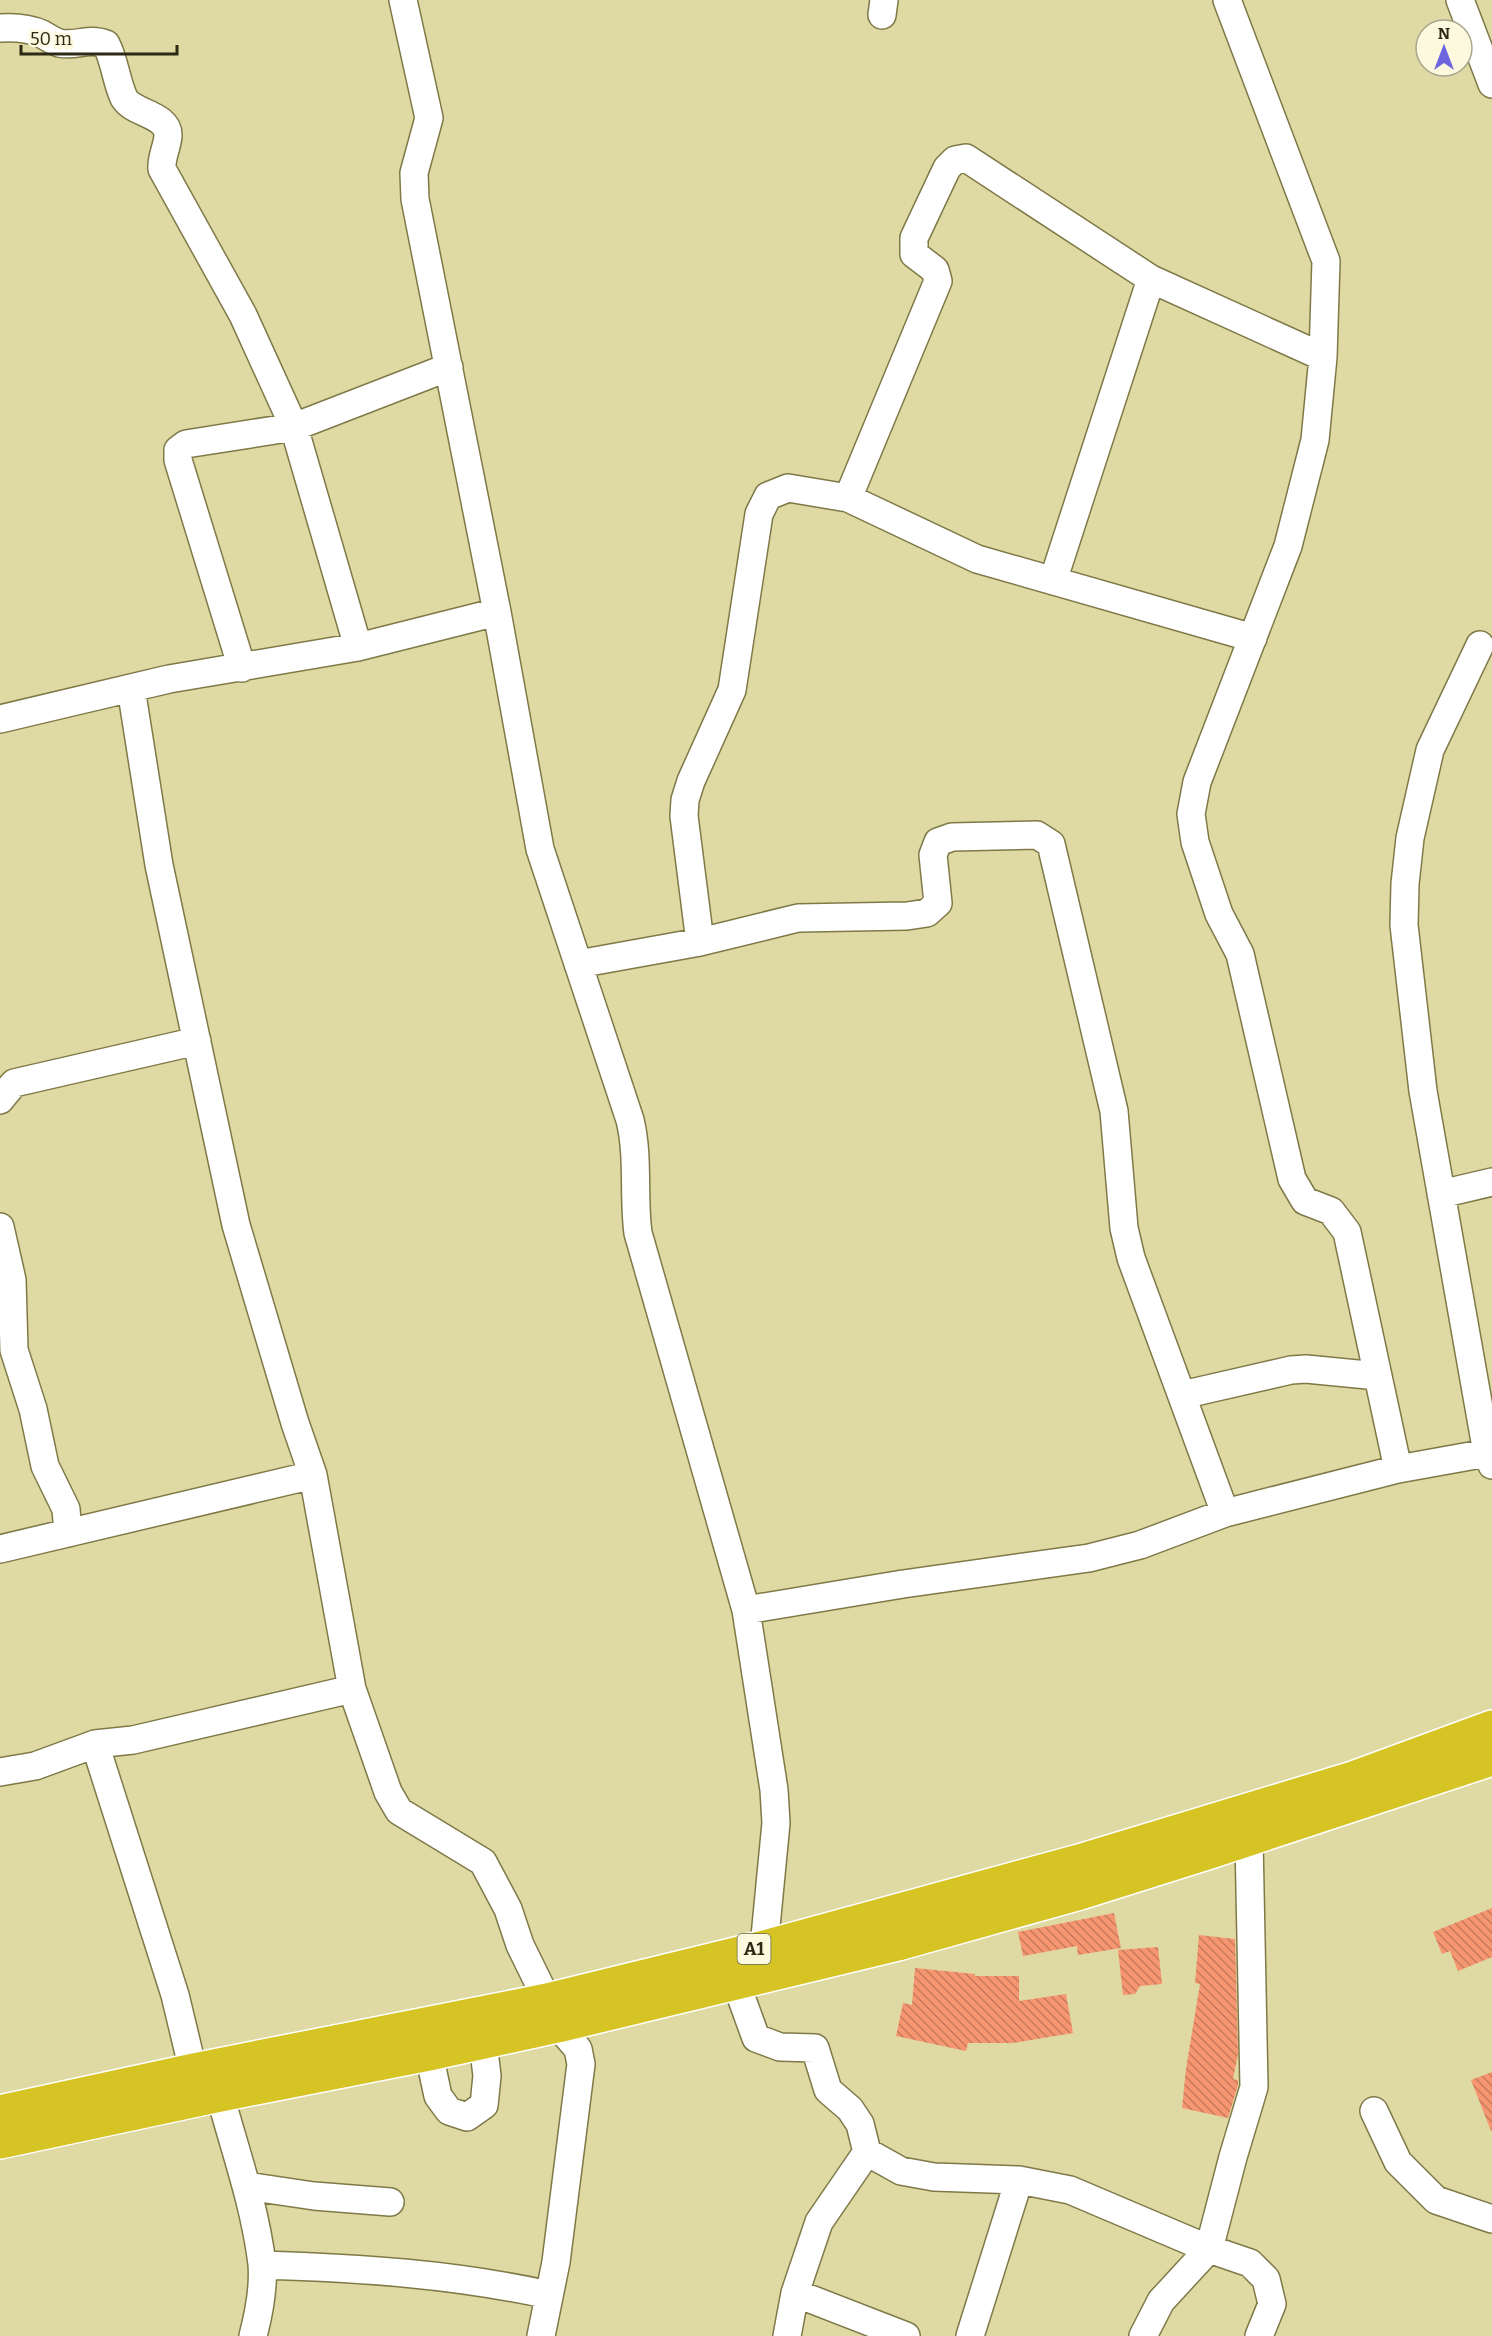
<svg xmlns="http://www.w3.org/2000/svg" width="1492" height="2336" font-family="Bitter,serif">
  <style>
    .building { fill: url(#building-back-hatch) }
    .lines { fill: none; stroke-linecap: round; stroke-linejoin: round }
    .minor-casing { stroke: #7f7948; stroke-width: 30 }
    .highway-casing { stroke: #fff; stroke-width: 36 }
    .minor { stroke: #fff; stroke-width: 27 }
    .highway { stroke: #d6c424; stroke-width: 33 }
    .labels { text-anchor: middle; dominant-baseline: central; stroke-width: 4.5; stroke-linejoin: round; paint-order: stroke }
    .shield { fill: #fcf9df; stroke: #6a6751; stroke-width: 1.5 }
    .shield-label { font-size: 18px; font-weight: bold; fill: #2c2914 }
  </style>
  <defs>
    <pattern id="building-back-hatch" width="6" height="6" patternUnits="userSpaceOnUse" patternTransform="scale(1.5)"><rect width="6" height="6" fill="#f69670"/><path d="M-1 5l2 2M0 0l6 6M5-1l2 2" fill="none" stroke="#c77a5b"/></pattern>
  </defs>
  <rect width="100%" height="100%" fill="#dfd9a4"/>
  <path class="building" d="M 1492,1908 L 1492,1957 L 1458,1971 L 1450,1951 L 1442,1954 L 1433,1932 Z
    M 1114,1913 L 1121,1948 L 1078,1955 L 1077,1946 L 1023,1956 L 1018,1932 Z
    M 1199,1935 L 1235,1939 L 1238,2054 L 1233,2079 L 1238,2080 L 1238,2085 L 1228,2118 L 1182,2108 L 1186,2069 L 1200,1984 L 1195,1983 Z
    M 1158,1947 L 1162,1984 L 1140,1986 L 1135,1994 L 1123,1995 L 1118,1950 Z
    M 915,1968 L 975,1974 L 975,1976 L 1019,1976 L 1019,2001 L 1066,1994 L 1073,2033 L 1013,2043 L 968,2043 L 966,2051 L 896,2036 L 903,2003 L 912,2005 Z
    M 1492,2072 L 1492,2130 L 1491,2131 L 1471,2080 Z"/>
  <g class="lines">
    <defs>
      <path id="minor" d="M 403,0 L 429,118 L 414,173 L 415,199 L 497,612 L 540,849 L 630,1120 C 639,1157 633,1196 638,1233 L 746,1610 L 774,1790 L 776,1823 L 764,1947
        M 1227,0 L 1326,261 L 1323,357 L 1315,440 L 1288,546 L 1197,782 L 1191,814 L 1195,842 L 1219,914 L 1240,954 L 1292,1179 L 1305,1201 L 1331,1211 L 1347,1232 L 1398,1469
        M 1460,0 L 1492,84
        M 882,15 L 884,0
        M 0,28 C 14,27 29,28 42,34 C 47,37 53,41 59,43 C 76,47 88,37 106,44 C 115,61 116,81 124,98 C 133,114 169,114 168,136 C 167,148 161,157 162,169 L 243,315 L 294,427 L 358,647
        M 848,498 L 938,281 L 935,270 L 914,254 L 914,238 L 947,168 L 955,160 L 966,158 L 1151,279 L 1323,357
        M 1053,581 L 1151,279
        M 1480,645 L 1430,750 L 1410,838 L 1405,884 L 1404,925 L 1423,1091 L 1487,1453 L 1492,1465
        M 242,668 L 178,460 L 178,450 L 186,444 L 294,427 L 449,367
        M 131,688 L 159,865 L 236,1225 L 295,1423 L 313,1475 L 352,1689 L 388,1792 L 399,1811 L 483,1862 L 508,1909 L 520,1945 L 547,2000
        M 0,719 L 169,679 L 358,647 L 497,612
        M 700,942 L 684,816 L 685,800 L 691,781 L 732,690 L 759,514 L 768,496 L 788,488 L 848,498 L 977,559 L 1253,638
        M 578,964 L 700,942 L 798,918 L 907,916 L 927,913 L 938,903 L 933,855 L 938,842 L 952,837 L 1037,835 L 1051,844 L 1114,1111 L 1124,1228 L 1131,1258 L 1225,1513
        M 0,1100 L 14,1083 L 197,1041
        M 1441,1194 L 1492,1182
        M 0,1227 L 12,1280 L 14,1350 L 33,1409 L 45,1466 L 66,1509 L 68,1533
        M 1182,1395 L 1291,1370 L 1306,1369 L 1378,1376
        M 0,1549 L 313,1475
        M 746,1610 L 903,1584 L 1089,1558 L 1140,1545 L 1225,1513 L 1398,1469 L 1487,1453
        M 95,1744 L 175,1995 L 193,2070
        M 0,1772 L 35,1766 L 95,1744 L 133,1740 L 352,1689
        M 736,1983 L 756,2038 L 780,2047 L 815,2048 L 828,2090 L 850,2109 L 860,2124 L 867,2152 L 901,2171 L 934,2177 L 1019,2180 L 1070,2190 L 1209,2249 L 1250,2263 L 1266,2279 L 1272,2304 L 1259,2336
        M 429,2054 L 438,2096 L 449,2111 L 467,2117 L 484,2105 L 487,2076 L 483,2042
        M 220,2095 C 235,2150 255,2206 262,2264 C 264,2288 259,2313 253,2336
        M 1374,2111 L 1398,2162 L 1436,2200 L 1492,2219
        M 246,2186 L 314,2196 L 390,2202
        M 262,2265 C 359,2268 454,2274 549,2295
        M 795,2293 L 906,2336
        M 541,2336 L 556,2262 L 581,2064 L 578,2049 L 558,2026
        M 787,2336 L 795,2293 L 819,2222 L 867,2152
        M 970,2336 L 1019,2180
        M 1143,2336 L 1161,2301 L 1209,2249 L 1233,2157 L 1254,2087 L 1249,1840"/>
      <path id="highway" d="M 0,2112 L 193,2070 L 547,2000 L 764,1947 L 1079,1861 L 1353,1778 L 1492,1727
        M 0,2142 L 220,2095 L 429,2054 L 558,2026 L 898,1944 L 1080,1893 L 1207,1853 L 1492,1759"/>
    </defs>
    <use href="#minor" class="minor-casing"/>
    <use href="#highway" class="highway-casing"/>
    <use href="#minor" class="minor"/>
    <use href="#highway" class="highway"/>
  </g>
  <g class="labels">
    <rect class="shield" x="737.5" y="1934" width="33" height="30" rx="4.5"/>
    <g class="shield-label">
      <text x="754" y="1949">A1</text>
    </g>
  </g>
  <g transform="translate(1444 48)"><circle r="28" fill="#fcf9df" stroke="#a9a68e" stroke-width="1.5"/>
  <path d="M0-4.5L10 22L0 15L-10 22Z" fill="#6d65df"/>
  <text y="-9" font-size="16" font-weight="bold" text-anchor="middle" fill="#2c2914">N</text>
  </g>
  <path d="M21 45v9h156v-9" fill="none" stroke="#2c2914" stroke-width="3"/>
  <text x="30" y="45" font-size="18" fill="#2c2914" stroke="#fcf9df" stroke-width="4.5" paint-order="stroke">50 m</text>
</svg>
